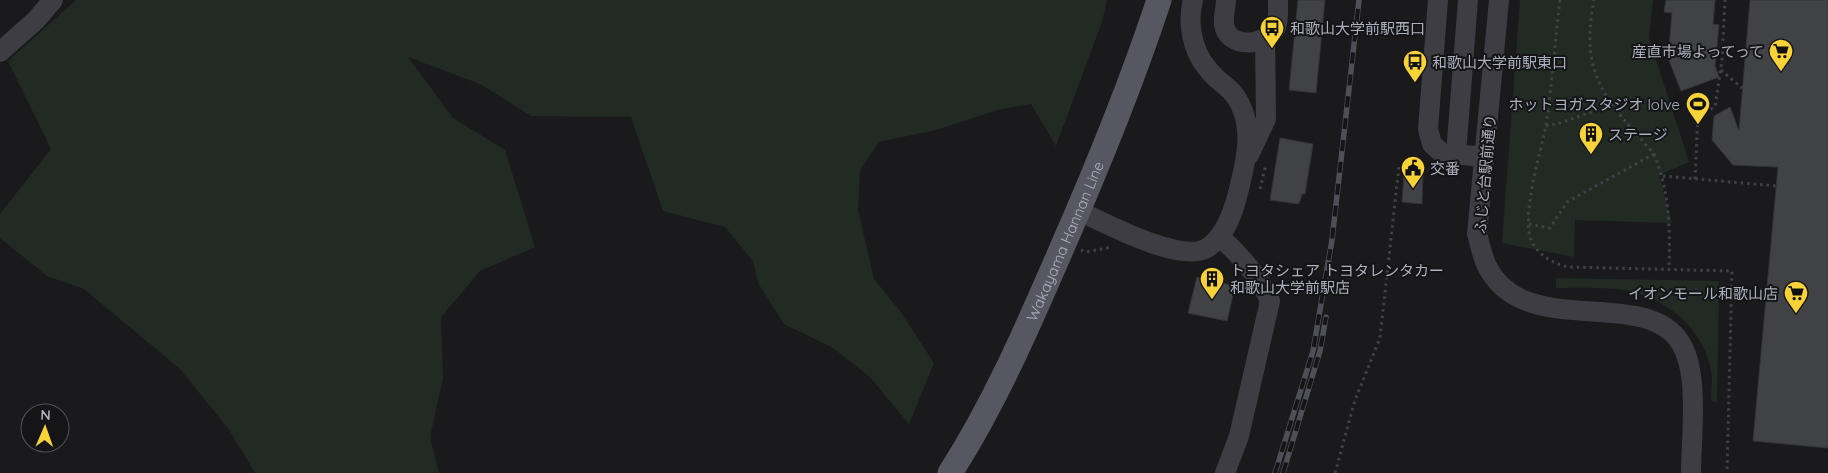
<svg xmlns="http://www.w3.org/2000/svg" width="1828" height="473" font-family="Quicksand,'Noto Sans JP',sans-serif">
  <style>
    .green { fill: #212b24 }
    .building { fill: #414246; stroke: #353438 }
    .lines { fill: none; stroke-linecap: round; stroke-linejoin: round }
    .path { stroke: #414249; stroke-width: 3; stroke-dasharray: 2.5 4; stroke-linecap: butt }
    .minor { stroke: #3d3d43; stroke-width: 20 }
    .major { stroke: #575761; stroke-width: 25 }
    .rail-casing { stroke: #4e4f57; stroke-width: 5.5 }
    .rail { stroke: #151517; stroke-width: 4; stroke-dasharray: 11; stroke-linecap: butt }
    .labels { text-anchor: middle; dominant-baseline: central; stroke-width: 4; stroke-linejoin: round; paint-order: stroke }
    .poi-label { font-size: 15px; fill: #acafbc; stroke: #151517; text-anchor: start }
    .street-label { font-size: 15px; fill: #acafbc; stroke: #151517 }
  </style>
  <rect width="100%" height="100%" fill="#1a1a1c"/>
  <path class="green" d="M 76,0 L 1107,0 L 1102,22 L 1056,146 L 1031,104 L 998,110 L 936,130 L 879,142 L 860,170 L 858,210 L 874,279 L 900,311 L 934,363 L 909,424 L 870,377 L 833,348 L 784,324 L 758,283 L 753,261 L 725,227 L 663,211 L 631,117 L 531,116 L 480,84 L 408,57 L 453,118 L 505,150 L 535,247 L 480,271 L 441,317 L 443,378 L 430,437 L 439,473 L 255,473 L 228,428 L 179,368 L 84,289 L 47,276 L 0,238 L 0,214 L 51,149 L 8,61 Z
    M 1520,0 L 1653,0 L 1649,38 L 1689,162 L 1659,175 L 1672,223 L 1575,220 L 1574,257 L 1502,243 Z
    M 1556,278 L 1719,281 L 1717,402 L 1711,401 C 1711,392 1713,380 1711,371 C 1704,329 1666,297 1624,290 C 1602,287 1578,288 1556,288 Z"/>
  <path class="building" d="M 1298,0 L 1325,0 L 1316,93 L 1289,90 Z
    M 1666,0 L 1715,0 L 1713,24 L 1719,25 L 1715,66 L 1719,77 L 1681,91 L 1665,50 L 1669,49 L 1672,13 L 1664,12 Z
    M 1750,0 L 1828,0 L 1828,448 L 1753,441 L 1778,167 L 1733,165 L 1712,140 L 1714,116 L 1730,107 L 1739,131 Z
    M 1280,138 L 1313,144 L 1305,194 L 1302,194 L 1299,204 L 1270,200 Z
    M 1404,174 L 1423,175 L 1422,204 L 1402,202 Z
    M 1197,277 L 1235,286 L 1227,321 L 1188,313 Z"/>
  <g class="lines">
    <path class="path" d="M 1560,0 C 1555,42 1552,84 1546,125 C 1541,151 1520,219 1532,242 C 1540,257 1553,263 1568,267 L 1732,271 L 1727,473
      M 1721,70 L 1742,88
      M 1546,126 L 1557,124 L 1612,105
      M 1654,154 C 1670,194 1670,227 1669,269
      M 1663,176 L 1777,186
      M 1695,179 L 1698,115 L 1715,107 L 1722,60 L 1725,0
      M 1260,189 L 1266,164
      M 1529,224 L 1550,228 L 1567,202 L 1654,154 C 1607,100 1579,78 1594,0
      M 1081,250 L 1086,252 L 1112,247
      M 1335,473 L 1355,400 L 1380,338 L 1399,166"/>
    <path class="minor" d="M 1226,0 C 1226,7 1223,16 1224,24 C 1227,49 1266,47 1276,27 C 1279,20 1278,8 1278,0
      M 1438,0 L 1428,129 L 1432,144 L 1442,153 L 1485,157
      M 1499,0 L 1477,234 C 1480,244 1482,255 1486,264 C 1522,342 1643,285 1680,342 C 1700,372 1691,438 1691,473
      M 0,52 L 36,20 L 53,0
      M 1456,154 L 1468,0
      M 1249,155 L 1266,119 L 1265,38
      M 1079,211 C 1105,223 1181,264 1207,248 C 1225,237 1233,213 1238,193 C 1244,168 1252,140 1244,114 C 1235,86 1222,88 1207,68 C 1192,50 1187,22 1193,0
      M 1220,237 C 1240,255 1259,276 1270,301 L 1239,436 L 1225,473"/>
    <path class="major" id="s1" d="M 950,473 C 995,403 1028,326 1061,250 C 1097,168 1131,85 1159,0"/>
    <defs>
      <path id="rail" d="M 1275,473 L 1313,351 L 1332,240 L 1359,0
        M 1283,473 L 1320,351 L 1326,317"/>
    </defs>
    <use href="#rail" class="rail-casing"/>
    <use href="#rail" class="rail"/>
  </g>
  <defs>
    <symbol id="bus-pin" viewBox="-11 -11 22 30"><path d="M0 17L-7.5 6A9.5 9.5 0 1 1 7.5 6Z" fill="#f7d338" stroke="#151517"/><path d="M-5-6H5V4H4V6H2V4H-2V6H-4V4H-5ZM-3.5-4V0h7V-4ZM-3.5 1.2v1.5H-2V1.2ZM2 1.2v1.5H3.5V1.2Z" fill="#111"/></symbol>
    <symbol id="supermarket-pin" viewBox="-11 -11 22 30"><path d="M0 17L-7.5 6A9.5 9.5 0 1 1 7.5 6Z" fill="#f7d338" stroke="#151517"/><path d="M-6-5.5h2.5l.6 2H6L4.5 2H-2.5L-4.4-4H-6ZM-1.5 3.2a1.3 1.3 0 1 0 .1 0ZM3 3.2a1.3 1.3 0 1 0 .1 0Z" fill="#111"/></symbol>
    <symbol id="stadium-pin" viewBox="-11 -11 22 30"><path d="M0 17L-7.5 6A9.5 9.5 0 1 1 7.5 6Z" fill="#f7d338" stroke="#151517"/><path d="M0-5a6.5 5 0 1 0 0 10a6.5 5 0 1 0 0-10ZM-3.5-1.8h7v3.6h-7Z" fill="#111"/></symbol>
    <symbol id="building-pin" viewBox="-11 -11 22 30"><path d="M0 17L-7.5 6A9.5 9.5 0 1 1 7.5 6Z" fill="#f7d338" stroke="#151517"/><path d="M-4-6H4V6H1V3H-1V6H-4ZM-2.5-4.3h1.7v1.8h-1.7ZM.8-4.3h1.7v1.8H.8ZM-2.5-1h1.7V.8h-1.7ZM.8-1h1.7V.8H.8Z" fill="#111"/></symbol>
    <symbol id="civic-pin" viewBox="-11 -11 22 30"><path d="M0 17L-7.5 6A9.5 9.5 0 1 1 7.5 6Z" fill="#f7d338" stroke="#151517"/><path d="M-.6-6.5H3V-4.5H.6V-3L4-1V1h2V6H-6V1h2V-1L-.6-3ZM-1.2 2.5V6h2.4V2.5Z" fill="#111"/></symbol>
  </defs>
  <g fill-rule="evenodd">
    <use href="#bus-pin" x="1258" y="14" width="28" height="38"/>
    <use href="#supermarket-pin" x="1767" y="37" width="28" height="38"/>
    <use href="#bus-pin" x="1401" y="48" width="28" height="38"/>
    <use href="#stadium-pin" x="1684" y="90" width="28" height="38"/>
    <use href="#building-pin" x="1577" y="120" width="28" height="38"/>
    <use href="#civic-pin" x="1399" y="154" width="28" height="38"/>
    <use href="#building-pin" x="1198" y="265" width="28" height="38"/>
    <use href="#supermarket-pin" x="1782" y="279" width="28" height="38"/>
  </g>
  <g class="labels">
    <g class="poi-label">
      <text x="1290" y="28">和歌山大学前駅西口</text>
      <text x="1764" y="51" text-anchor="end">産直市場よってって</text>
      <text x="1432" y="62">和歌山大学前駅東口</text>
      <text x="1680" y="104" text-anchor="end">ホットヨガスタジオ loIve</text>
      <text x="1608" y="134">ステージ</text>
      <text x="1430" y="168">交番</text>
      <text x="1230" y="270">トヨタシェア トヨタレンタカー<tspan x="1230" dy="17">和歌山大学前駅店</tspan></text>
      <text x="1778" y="293" text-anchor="end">イオンモール和歌山店</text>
    </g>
    <g class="street-label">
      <text transform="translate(1485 174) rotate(-85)">ふじと台駅前通り</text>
      <text stroke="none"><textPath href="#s1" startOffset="259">Wakayama Hannan Line</textPath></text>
    </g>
  </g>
  <g transform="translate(45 428) rotate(2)"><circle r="24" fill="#151517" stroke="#515359"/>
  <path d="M0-4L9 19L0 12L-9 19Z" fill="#f7d338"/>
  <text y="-8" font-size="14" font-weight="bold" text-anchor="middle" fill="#acafbc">N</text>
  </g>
</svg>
